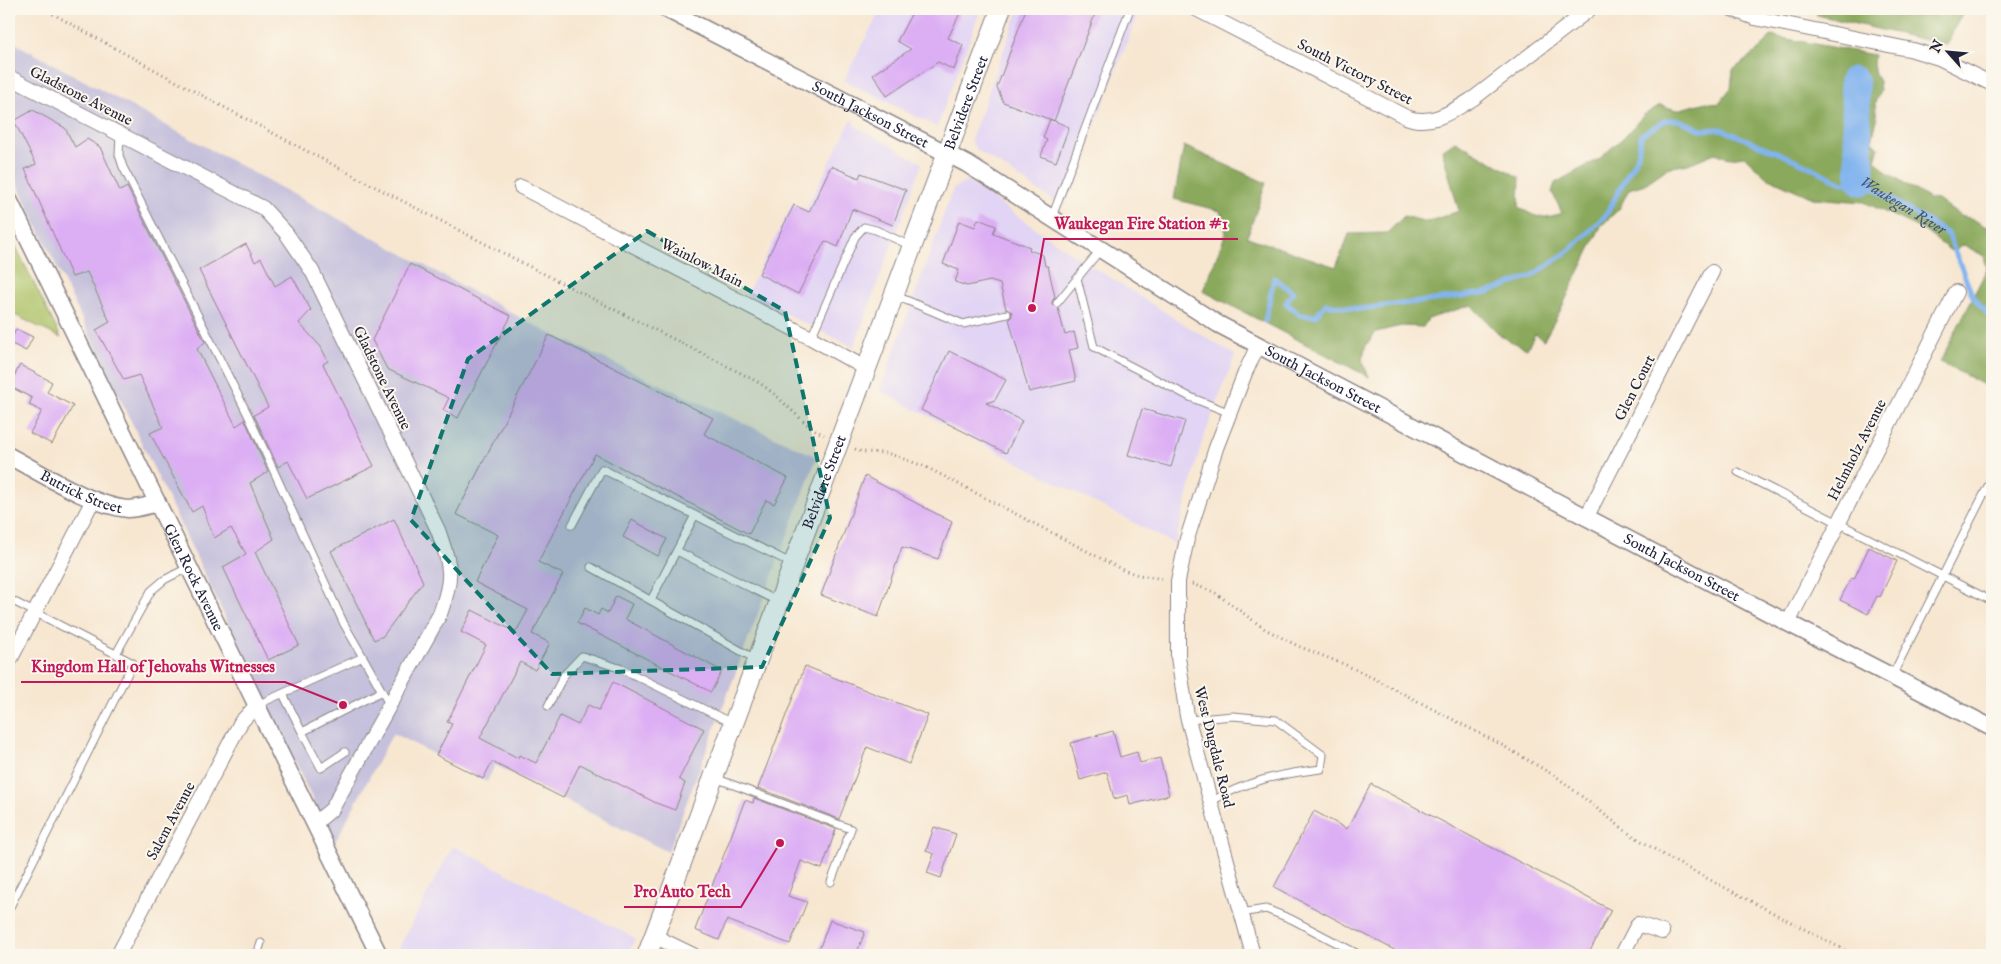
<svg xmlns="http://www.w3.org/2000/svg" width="2001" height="964" font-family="'IM FELL English',serif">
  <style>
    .built { fill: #e1d4f4 }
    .industrial { fill: #c5c0db }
    .green { fill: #adc368; stroke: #687252 }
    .forest { fill: #8aa95c; stroke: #56664c }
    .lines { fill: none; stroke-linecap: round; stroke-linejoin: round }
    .stream { stroke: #82b4ee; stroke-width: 5 }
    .river { stroke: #82b4ee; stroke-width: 29 }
    .building { fill: #dcaef4 }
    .service-casing { stroke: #8c8486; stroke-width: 9 }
    .minor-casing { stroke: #8c8486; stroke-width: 16 }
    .tertiary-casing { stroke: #8c8486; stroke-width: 19 }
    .secondary-casing { stroke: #8c8486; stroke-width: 21 }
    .path { stroke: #8c8486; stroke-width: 3; stroke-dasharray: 1 4; stroke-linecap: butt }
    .service { stroke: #fff; stroke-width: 7 }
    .minor { stroke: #fff; stroke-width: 14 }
    .tertiary { stroke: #fff; stroke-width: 16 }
    .secondary { stroke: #fff; stroke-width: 19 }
    .marked { fill: #0f766e; fill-opacity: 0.2; stroke: #0f766e; stroke-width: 4; stroke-dasharray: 10 6; stroke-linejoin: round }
    .labels { text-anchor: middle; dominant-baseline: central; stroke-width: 4; stroke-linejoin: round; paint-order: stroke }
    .street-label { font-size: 15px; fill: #22223b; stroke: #fbf7ec }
    .water-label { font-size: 16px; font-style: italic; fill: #44557a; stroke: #fbf7ec }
    .leader { fill: none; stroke: #c2185b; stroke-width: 2 }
    .callout-dot { fill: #c2185b; stroke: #fbf7ec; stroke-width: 2 }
    .callout-label { font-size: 16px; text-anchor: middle; font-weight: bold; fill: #c2185b; stroke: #fbf7ec; stroke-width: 4; stroke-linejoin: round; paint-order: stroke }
  </style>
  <rect width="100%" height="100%" fill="#fbf7ec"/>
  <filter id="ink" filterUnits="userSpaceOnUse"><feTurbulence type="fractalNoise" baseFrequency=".02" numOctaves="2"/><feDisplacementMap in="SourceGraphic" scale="10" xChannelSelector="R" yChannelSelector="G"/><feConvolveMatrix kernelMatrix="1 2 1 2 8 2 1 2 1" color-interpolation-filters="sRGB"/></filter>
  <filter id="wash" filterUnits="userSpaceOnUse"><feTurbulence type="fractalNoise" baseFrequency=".0096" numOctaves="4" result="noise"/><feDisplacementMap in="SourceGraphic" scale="20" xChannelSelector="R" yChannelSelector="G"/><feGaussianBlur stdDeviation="1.12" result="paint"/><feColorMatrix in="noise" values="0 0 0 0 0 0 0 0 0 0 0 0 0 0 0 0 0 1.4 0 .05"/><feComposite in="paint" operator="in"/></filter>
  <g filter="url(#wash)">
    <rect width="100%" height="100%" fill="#f7e7d1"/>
    <path class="built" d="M 881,9 L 981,9 L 937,127 L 844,80 Z
      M 1019,9 L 1140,9 L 1063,207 L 976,149 L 971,140 Z
      M 852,119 L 855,126 L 922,163 L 854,347 L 746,295 L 793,203 L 806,209 Z
      M 967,181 L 1068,251 L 1185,325 L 1235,355 L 1201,445 L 1175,544 L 880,391 L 953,189 Z
      M 453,846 L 635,938 L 628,955 L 395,955 Z"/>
    <path class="industrial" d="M 9,40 L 547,332 L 817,457 L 668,852 L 495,765 L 487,782 L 393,733 L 334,844 L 9,167 Z"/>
    <path class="green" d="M 9,233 L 61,338 L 9,312 Z"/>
    <path class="forest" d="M 1814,9 L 1965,9 L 1954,29 L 1947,45 L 1817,15 Z
      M 1771,36 L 1874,55 L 1873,64 L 1875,75 L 1879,81 L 1880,91 L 1875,103 L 1877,119 L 1872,141 L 1879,147 L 1875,160 L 1887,172 L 1929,199 L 1938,200 L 1960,216 L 1973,219 L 1986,227 L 1992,226 L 1992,389 L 1940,362 L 1987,269 L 1984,256 L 1964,245 L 1959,246 L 1956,250 L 1951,251 L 1923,230 L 1864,202 L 1813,198 L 1766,177 L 1744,156 L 1729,158 L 1715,153 L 1688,164 L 1668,168 L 1645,184 L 1629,189 L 1619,209 L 1601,226 L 1560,311 L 1544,340 L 1535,334 L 1527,349 L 1502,337 L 1471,305 L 1428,319 L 1423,327 L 1401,326 L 1376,332 L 1366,345 L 1362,360 L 1369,377 L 1203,291 L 1226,233 L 1220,211 L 1174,199 L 1184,146 L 1266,183 L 1247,237 L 1336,267 L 1349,234 L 1387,233 L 1404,216 L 1427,222 L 1459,211 L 1442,150 L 1455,141 L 1520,178 L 1519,207 C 1536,218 1542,220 1562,213 L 1552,192 L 1555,183 L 1599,159 L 1624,137 L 1644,115 L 1660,105 L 1676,110 L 1707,102 L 1718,104 L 1731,88 L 1733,70 L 1761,48 Z"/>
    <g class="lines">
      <path class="stream" id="s1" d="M 1265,321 L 1274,278 L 1293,292 L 1286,303 L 1300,315 L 1315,316 L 1326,304 L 1359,309 L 1443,299 L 1489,292 L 1532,276 L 1570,250 L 1606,215 L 1638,155 L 1641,135 L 1666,120 L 1679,120 L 1702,130 L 1721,129 L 1800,162 L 1842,183 L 1861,181 L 1948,234 L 1973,297 L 1992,320"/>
      <path class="river" d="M 1854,81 L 1861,181"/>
    </g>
    <g id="blocks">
      <path class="building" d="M 914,9 L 952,9 L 960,13 L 948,38 L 963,45 L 954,70 L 938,62 L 887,96 L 873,74 L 911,49 L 897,41 Z
        M 1026,9 L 1097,9 L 1054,121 L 1003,102 L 997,87 Z
        M 33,110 L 65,128 L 75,147 L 87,139 L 100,147 L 120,191 L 127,187 L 205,342 L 197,349 L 236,426 L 245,420 L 268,472 L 250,483 L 274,539 L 255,552 L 299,645 L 268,660 L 223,567 L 246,554 L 231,528 L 214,538 L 202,506 L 192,512 L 150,433 L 163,427 L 139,375 L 124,380 L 96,330 L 110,322 L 87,272 L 72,277 L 25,169 L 36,164 L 14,121 Z
        M 1050,119 L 1069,127 L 1056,162 L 1041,156 L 1047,140 L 1043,138 Z
        M 831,166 L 859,178 L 861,173 L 906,190 L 893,225 L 852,209 L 838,247 L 825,241 L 798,294 L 759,274 L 794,205 L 809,212 Z
        M 978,219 L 996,226 L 993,233 L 1030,247 L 1029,250 L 1043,255 L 1045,266 L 1048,266 L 1055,297 L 1052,302 L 1052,305 L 1058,308 L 1065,335 L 1074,332 L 1078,348 L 1069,350 L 1076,381 L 1029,392 L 1009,319 L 1012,316 L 1012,312 L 1006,309 L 1000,284 L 990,281 L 967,286 L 955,282 L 959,270 L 943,264 L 959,221 L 975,227 Z
        M 246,244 L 255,262 L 261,258 L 275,286 L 292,276 L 311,310 L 299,323 L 321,347 L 328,361 L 323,364 L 374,466 L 307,499 L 288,461 L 278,467 L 254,415 L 268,407 L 199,270 Z
        M 410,264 L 511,316 L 458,418 L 443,410 L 449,398 L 387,369 L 372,340 Z
        M 16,329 L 33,337 L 26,351 L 10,343 Z
        M 549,335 L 713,418 L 704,434 L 788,478 L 774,504 L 766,500 L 749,534 L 595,454 L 538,562 L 563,574 L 532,634 L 550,643 L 535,670 L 520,662 L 480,738 L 518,758 L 519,755 L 536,763 L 560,716 L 578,725 L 588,705 L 599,710 L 613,682 L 704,729 L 679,779 L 685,783 L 675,810 L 656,803 L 580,764 L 563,798 L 492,762 L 483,779 L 436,755 L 452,724 L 447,722 L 486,645 L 461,632 L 472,610 L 516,632 L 528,610 L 475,582 L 498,535 L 456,514 Z
        M 949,351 L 1006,380 L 995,400 L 986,403 L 1022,421 L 1006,453 L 921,410 Z
        M 20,365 L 52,382 L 47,392 L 73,406 L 52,444 L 30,433 L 42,411 L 29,405 L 32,398 L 9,386 Z
        M 1142,409 L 1185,421 L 1171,467 L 1128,455 Z
        M 865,476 L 952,522 L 938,559 L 902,547 L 878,617 L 821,595 Z
        M 394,519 L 423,582 L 383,636 L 374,640 L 331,551 Z
        M 632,520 L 667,539 L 658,556 L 623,537 Z
        M 1869,547 L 1897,561 L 1880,597 L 1877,596 L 1868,614 L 1840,600 L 1851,578 L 1854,579 Z
        M 616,596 L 632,604 L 625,619 L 722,671 L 711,692 L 577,623 L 585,608 L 598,615 L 601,609 L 608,613 Z
        M 805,666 L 928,715 L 909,764 L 867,747 L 839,819 L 758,788 Z
        M 1113,731 L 1120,757 L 1137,752 L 1140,763 L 1160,758 L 1169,795 L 1130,805 L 1128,795 L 1114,799 L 1107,772 L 1080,780 L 1071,743 Z
        M 1371,784 L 1611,910 L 1588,955 L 1404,955 L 1274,887 L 1314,811 L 1347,829 Z
        M 754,798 L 836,829 L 822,869 L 801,861 L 788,896 L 807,902 L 790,944 L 727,920 L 719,940 L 695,930 L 745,800 L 753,803 Z
        M 934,827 L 956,834 L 941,878 L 927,873 L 934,854 L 926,851 Z
        M 830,920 L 865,932 L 856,955 L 817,955 Z"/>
    </g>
  </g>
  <g filter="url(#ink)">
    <use href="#blocks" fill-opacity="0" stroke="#8c8486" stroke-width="1"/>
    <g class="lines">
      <defs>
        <path id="service" d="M 120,134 L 119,155 L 123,167 L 249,417 L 344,624 L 363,657
          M 1052,217 L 1130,9
          M 1077,278 L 1094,347 L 1190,397 L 1230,413
          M 894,295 L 963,324 L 1007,314
          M 1057,303 L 1101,249
          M 811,338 L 855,237 L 864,227 L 876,230 L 911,246
          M 1738,472 L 1992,601
          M 572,525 L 602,469 L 793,564
          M 677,551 L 779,602
          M 591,567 L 757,660
          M 9,599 L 133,663 L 9,909
          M 651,600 L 695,515
          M 116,654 L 151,591 L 164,580 L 189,567
          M 1892,676 L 1992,478
          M 283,694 L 302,732 L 382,691
          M 257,705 L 363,657 L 389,704
          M 548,706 L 564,675 L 582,656 L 622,669 L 734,724
          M 1188,720 L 1233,716 L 1276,720 L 1323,755 L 1321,769 C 1280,774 1246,781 1210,802
          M 302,732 L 321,768 L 345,752
          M 715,778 L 851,829 L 831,882
          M 1240,913 L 1266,909 L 1291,919 L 1360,955
          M 257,955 L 261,943"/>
        <path id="minor" d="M 1196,9 L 1406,117 C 1431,127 1453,111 1474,98 L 1590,9
          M 1732,9 L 1755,18 L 1913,50 L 1939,58 L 1992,84
          M 9,77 L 263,208 L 286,233 L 312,271 L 438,530 C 451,568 454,576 440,614 L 332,809 L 315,823
          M 521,187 L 811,338 L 867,369
          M 1586,518 L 1712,272
          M 1788,623 L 1956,292
          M 9,662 L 93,500
          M 654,936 L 693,955
          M 118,955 L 241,722 L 257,705
          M 1253,955 L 1187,716 L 1178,657 L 1178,581 L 1187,539 L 1216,448 L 1245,373 L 1258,345
          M 1622,955 L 1638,924 L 1662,932"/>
        <g id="tertiary">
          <path id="s2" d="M 666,9 L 967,164 L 1218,324 L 1788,623 L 1992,728"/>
          <path id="s3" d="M 9,200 L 379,955"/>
          <path id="s4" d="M 9,456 C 41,473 93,506 128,509 C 137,509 149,505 158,503"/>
        </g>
        <g id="secondary">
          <path id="s5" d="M 647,955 L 1001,9"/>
        </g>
      </defs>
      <use href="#service" class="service-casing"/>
      <use href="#minor" class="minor-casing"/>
      <use href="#tertiary" class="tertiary-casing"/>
      <use href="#secondary" class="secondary-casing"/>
      <path class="path" d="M 44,9 C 211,102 380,190 550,277 C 618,312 687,345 754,380 C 781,394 797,422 824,435
        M 855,449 L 862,452 L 887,453 L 926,467 L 1123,570 L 1139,575 L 1164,579
        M 1192,584 L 1214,592 L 1265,629 L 1298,646 L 1346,665 L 1375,679 L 1500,744 L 1557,777 L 1627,832 L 1672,860 L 1854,955"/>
      <use href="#service" class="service"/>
      <use href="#minor" class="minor"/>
      <use href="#tertiary" class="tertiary"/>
      <use href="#secondary" class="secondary"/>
    </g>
  </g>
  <path class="marked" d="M 647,231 L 785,311 L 830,518 L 762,667 L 552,674 L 411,520 L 468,359 Z"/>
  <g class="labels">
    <g class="street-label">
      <text transform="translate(1355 72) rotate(27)">South Victory Street</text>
      <text transform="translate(81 96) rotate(27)">Gladstone Avenue</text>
      <text stroke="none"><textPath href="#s5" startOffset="910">Belvidere Street</textPath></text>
      <text stroke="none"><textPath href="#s2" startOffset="230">South Jackson Street</textPath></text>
      <text transform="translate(702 263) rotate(27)">Wainlow Main</text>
      <text transform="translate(382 378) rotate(64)">Gladstone Avenue</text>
      <text stroke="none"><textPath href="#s2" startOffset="755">South Jackson Street</textPath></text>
      <text transform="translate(1635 388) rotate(-63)">Glen Court</text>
      <text transform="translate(1857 450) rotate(-63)">Helmholz Avenue</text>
      <text stroke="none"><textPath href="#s5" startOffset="505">Belvidere Street</textPath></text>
      <text stroke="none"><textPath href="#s4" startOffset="81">Butrick Street</textPath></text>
      <text stroke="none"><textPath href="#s2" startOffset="1160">South Jackson Street</textPath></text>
      <text stroke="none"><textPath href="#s3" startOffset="420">Glen Rock Avenue</textPath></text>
      <text transform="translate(1214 747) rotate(76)">West Dugdale Road</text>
      <text transform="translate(171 821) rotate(-62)">Salem Avenue</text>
    </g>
    <g class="water-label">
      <text stroke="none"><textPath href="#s1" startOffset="812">Waukegan River</textPath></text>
    </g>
  </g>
  <path class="leader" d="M1032 308L1044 239H1238M343 705L285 682H21M780 843L741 907H624"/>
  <g class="callout-dot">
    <circle cx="1032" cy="308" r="5"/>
    <circle cx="343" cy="705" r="5"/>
    <circle cx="780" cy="843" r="5"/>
  </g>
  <g class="callout-label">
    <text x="1141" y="229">Waukegan Fire Station #1</text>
    <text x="153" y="672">Kingdom Hall of Jehovahs Witnesses</text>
    <text x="682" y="897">Pro Auto Tech</text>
  </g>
  <rect width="2001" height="964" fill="none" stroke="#fbf7ec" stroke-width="30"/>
  <g transform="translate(1948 52) rotate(297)" stroke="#fbf7ec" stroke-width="4" paint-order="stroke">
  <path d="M0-4L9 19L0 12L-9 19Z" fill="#22223b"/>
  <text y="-8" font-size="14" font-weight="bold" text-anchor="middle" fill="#22223b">N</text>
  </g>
</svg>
